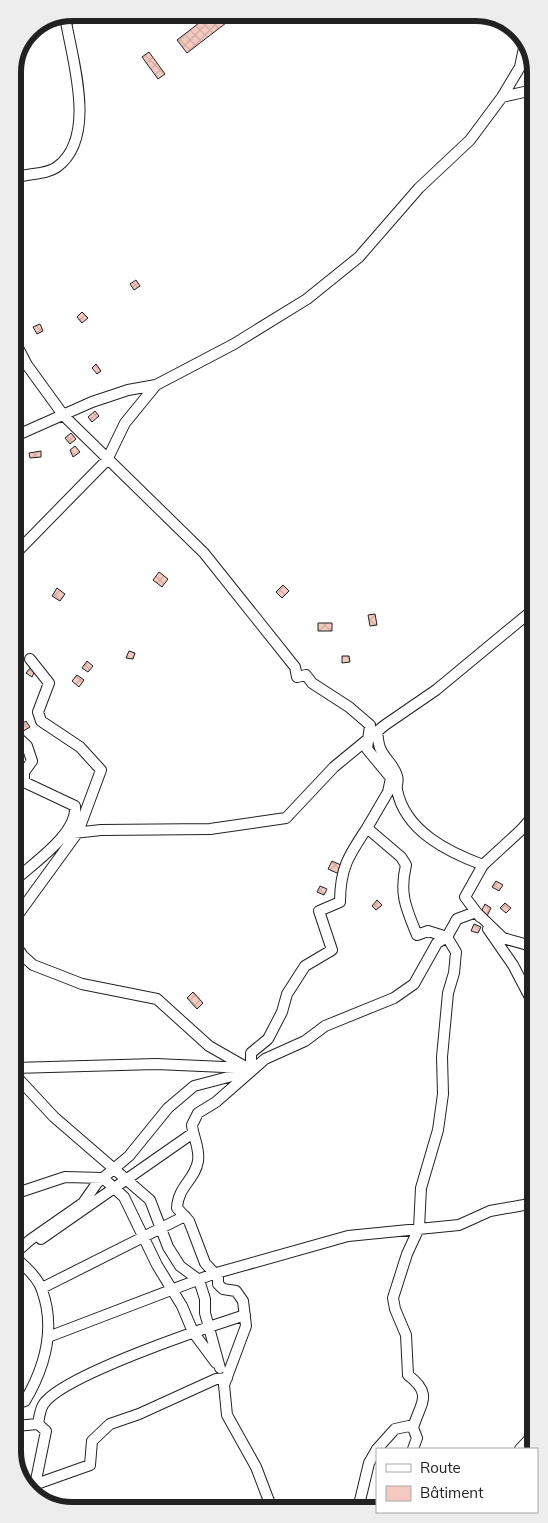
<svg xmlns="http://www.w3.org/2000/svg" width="548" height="1523" font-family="Mulish,sans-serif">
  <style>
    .building { fill: url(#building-cross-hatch); stroke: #222 }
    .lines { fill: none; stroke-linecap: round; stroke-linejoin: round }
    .minor-casing { stroke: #222; stroke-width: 12 }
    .minor { stroke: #fff; stroke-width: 10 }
    .rim { fill: none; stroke: #222; stroke-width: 6 }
  </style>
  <defs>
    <pattern id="building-cross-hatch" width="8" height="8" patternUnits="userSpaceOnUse" patternTransform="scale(1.25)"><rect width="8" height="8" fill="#f3c9c0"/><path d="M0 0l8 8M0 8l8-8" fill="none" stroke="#d0aca5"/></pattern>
  </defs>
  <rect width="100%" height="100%" fill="#fff"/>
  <path class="building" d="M 212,13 L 218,13 L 226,23 L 187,53 L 177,40 Z
    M 149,52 L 165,74 L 158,79 L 142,57 Z
    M 136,280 L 140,286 L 134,290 L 130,284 Z
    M 82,312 L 88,318 L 82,323 L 77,317 Z
    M 40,324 L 43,331 L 37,334 L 33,327 Z
    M 96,364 L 101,371 L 97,374 L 92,368 Z
    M 17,410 L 21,414 L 15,421 L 13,414 Z
    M 95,411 L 99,416 L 92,422 L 88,417 Z
    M 71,433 L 76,439 L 70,444 L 65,438 Z
    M 75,446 L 80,452 L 73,457 L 70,450 Z
    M 41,451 L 41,457 L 30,458 L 29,453 Z
    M 159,572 L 168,579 L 162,587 L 153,580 Z
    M 283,585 L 289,591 L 282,598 L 276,592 Z
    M 57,588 L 65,594 L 60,601 L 52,596 Z
    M 375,614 L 377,625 L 370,626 L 368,615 Z
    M 318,623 L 332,623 L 332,631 L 318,631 Z
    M 129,651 L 135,653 L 133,659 L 126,658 Z
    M 342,656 L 349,656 L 350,662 L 342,663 Z
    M 87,661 L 93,666 L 88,672 L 82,668 Z
    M 30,668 L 35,671 L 32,677 L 26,673 Z
    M 77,675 L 84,680 L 79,687 L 72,681 Z
    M 26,721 L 30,727 L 20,733 L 16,728 Z
    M 14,749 L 21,756 L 15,762 L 14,760 Z
    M 530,827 L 535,832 L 532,837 L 525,831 Z
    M 332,861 L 343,866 L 339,874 L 328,869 Z
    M 496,881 L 503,885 L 499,891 L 492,887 Z
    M 320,886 L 327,889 L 324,895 L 317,892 Z
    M 377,900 L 382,905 L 376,910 L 372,906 Z
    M 505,903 L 511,908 L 506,913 L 500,908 Z
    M 485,904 L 491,908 L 487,916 L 481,912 Z
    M 474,924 L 481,927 L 478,933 L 471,931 Z
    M 193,992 L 203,1003 L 197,1009 L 187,998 Z"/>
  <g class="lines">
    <defs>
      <path id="minor" d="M 502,97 L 533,90
        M 13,179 C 27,172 44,176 57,167 C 97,138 73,62 66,22 L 80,13
        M 13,338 L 27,365 L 64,416 L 204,553 L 295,667 L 297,677 L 306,675 L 312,683 L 349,707 L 370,725 L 367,749 L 391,778 L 388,792 L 367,828 L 401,857 L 406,865 C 399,894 406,908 417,935 L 428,931 L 447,937 L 456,952 L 454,973 L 448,993 L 442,1057 L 443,1094 L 438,1130 L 421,1188 L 419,1228 L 407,1254 L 393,1298 L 395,1309 L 406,1335 L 408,1375 C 434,1395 420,1403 413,1428 L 417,1438 L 413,1449
        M 13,437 L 92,402 L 128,390 L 156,385 L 234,344 L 307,299 L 359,257 L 419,188 L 470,140 L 502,97 L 520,67 L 525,43
        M 13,556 L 107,460 L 125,423 L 156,385
        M 377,731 C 378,737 378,745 381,750 C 385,759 394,765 397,776 C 399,780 396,785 397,790 C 405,831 448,852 483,865 L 465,897 L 480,917
        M 14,734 L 27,746 L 32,761 L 24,772 L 24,782 L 75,806 C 78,834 33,863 14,881
        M 65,834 L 101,830 L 210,829 L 286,818 L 334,767 L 385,725 L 436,690 L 534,609
        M 483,865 L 521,830 L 535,814
        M 14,920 L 78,832 L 101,770 L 80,747 L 41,721 L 38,712 L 49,683 L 30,659
        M 488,929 L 513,965 L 535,1007
        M 14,943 L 23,956 L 33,965 L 59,975 L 82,984 L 157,999 L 209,1046 L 251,1070
        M 14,1068 L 156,1064 L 247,1068
        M 251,1070 L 251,1053 L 268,1039 L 282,1012 L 287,994 L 305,966 L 332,950 L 319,911 L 340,902 C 340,868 349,855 367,828
        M 14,1074 L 54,1117 L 150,1200 L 168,1247 L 180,1266 L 199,1280 L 205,1299 L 205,1313 L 220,1368
        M 14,1194 L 65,1177 L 103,1178 L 124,1197 L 157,1265 L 182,1306 L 193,1332 L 216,1363
        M 41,1239 L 193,1133
        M 14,1254 L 30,1240 L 83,1203 L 97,1183 L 129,1156 L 168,1108 L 194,1086 L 251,1071
        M 14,1257 C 24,1265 38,1278 42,1290 C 56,1329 45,1367 25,1401 L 15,1404
        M 42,1288 L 185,1216
        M 48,1337 L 213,1274 L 348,1236 L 459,1225 L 490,1211 L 535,1203
        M 15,1426 L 38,1424 C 39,1418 40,1410 43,1405 C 60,1376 208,1327 245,1315
        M 377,1449 L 395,1429 L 409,1426 L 413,1428
        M 520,1449 L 535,1433
        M 35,1485 L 46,1431 L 38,1424
        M 28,1487 L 90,1465 L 92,1441 L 110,1424 L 139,1414 L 216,1379 L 227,1378
        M 272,1509 L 256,1467 L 227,1415 L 224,1385 L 246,1326 L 243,1301 L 236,1291 L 223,1289 L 218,1284 L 218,1277 L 205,1263 L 189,1221 L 177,1208 C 178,1186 195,1180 198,1161 C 200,1148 193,1137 192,1125 L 198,1113 L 216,1102 L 265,1059 L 305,1041 L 325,1026 L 394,998 L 414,984 L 437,943 L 447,937 L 457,919 L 476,912 L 503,938 L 535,947
        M 358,1509 L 369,1463 L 377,1449"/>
    </defs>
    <use href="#minor" class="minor-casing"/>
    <use href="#minor" class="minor"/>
  </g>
  <path d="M0 0H548V1523H0ZM72 21H476A51 51 0 0 1 527 72V1451A51 51 0 0 1 476 1502H72A51 51 0 0 1 21 1451V72A51 51 0 0 1 72 21Z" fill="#ededed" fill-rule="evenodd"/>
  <path class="rim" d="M72 21H476A51 51 0 0 1 527 72V1451A51 51 0 0 1 476 1502H72A51 51 0 0 1 21 1451V72A51 51 0 0 1 72 21Z"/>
  <rect x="376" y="1448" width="162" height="65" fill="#ffffff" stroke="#a7a7a7"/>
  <rect x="386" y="1464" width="25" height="8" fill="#ffffff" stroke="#a7a7a7"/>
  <text x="420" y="1473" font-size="15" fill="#222222">Route</text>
  <rect x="386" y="1486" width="25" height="15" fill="#f3c9c0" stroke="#a7a7a7"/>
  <text x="420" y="1498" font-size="15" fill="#222222">Bâtiment</text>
</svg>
